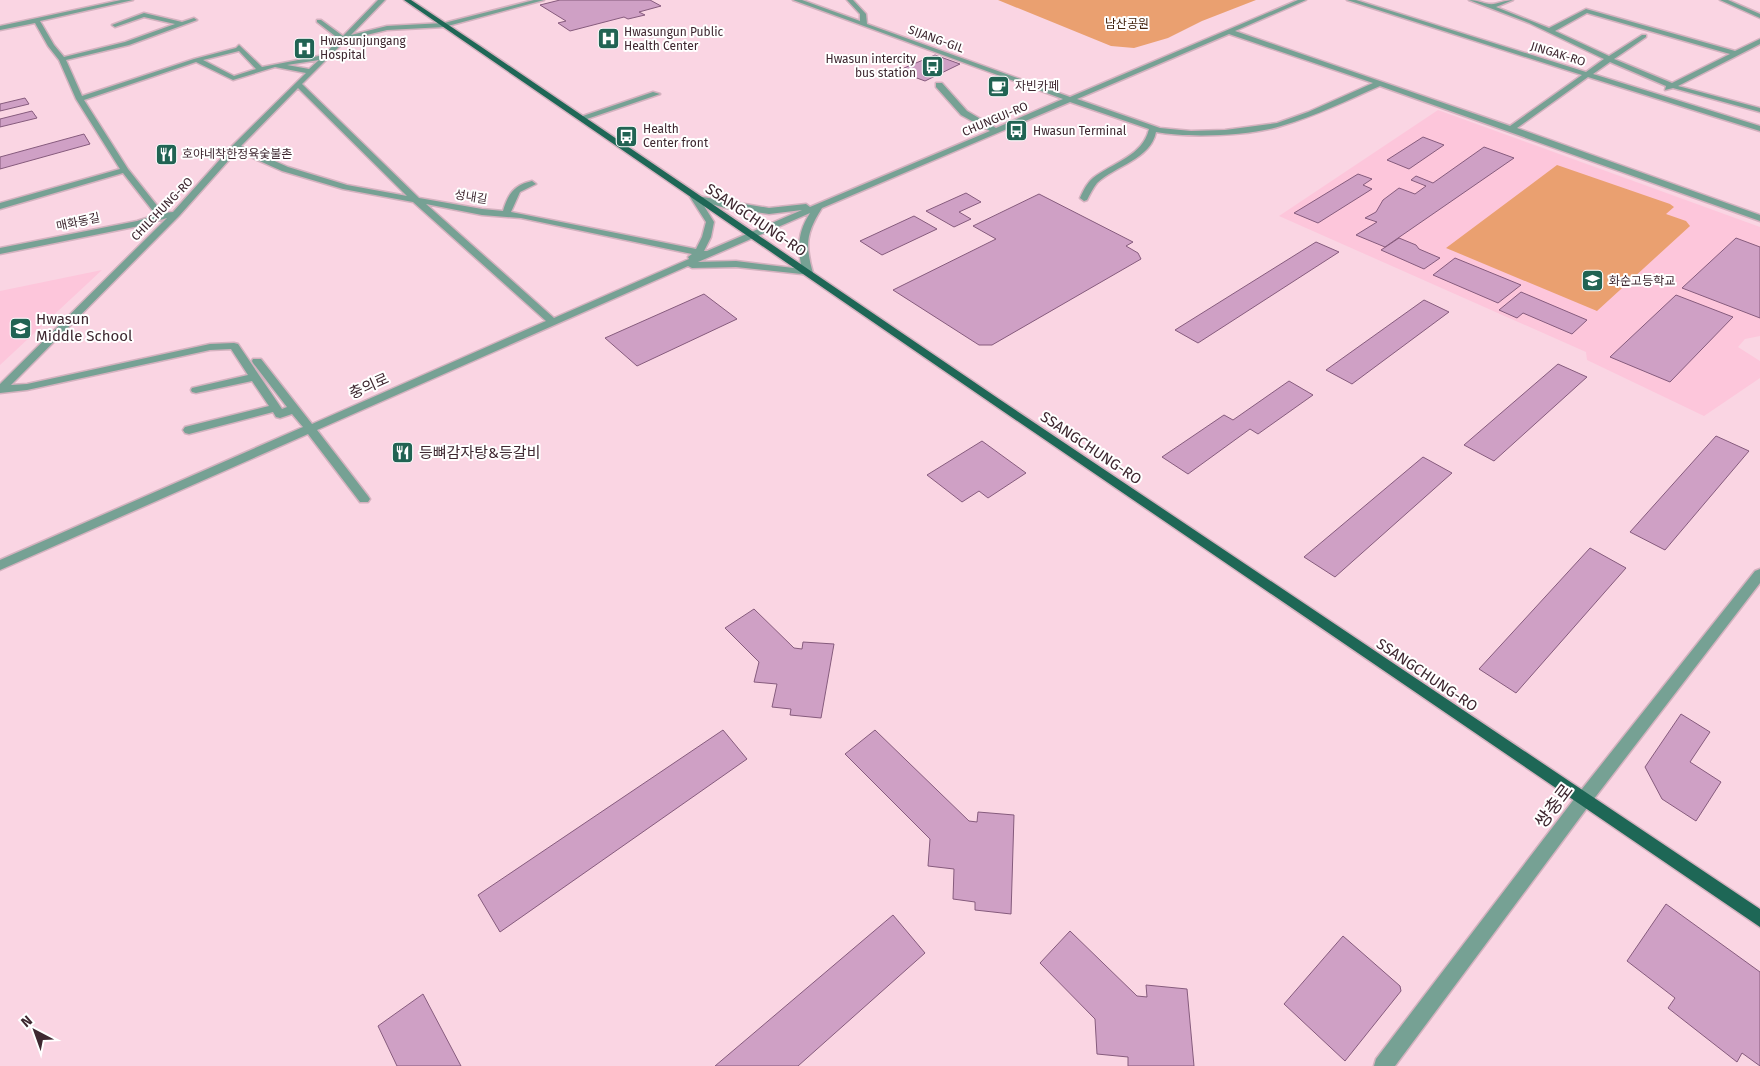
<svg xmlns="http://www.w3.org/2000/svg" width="1760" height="1066" font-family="'Fira Sans','Noto Sans KR',sans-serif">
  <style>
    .built { fill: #fdc6db }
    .green { fill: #eaa070 }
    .building { fill: #cfa0c5; stroke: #865b7d }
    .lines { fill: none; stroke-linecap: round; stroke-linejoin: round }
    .minor-casing { stroke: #d4b2bf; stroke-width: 3 }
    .major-casing { stroke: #d4b2bf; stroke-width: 3 }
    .minor { fill: #76a194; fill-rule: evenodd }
    .major { fill: #1e6756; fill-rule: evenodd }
    .labels { text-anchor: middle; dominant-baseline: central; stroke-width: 4; stroke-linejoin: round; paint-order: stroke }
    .far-park-label { font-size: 12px; fill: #442510; stroke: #fff }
    .far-poi-label { font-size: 12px; fill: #3e2730; stroke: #fff; text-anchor: start }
    .far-street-label { font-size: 12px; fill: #3e2730; stroke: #fff }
    .street-label { font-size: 15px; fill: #3e2730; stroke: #fff }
    .poi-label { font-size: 15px; fill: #3e2730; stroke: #fff; text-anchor: start }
    .near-street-label { font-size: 18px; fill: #3e2730; stroke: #fff }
  </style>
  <rect width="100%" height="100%" fill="#fad5e3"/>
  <path class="built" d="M 1438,110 L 1760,227 L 1760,336 L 1745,339 L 1738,347 L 1760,361 L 1760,378 L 1704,416 L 1587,360 L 1586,352 L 1279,216 Z
    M 102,270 L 0,365 L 0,291 Z"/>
  <path class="green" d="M 998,0 L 1256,0 L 1202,21 L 1168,38 L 1134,48 L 1111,46 Z
    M 1557,165 L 1670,204 L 1674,207 L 1666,214 L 1686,221 L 1690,226 L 1597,311 L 1446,248 Z"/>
  <path class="building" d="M 560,0 L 650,0 L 661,6 L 639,12 L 645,15 L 628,19 L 624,17 L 570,31 L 558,23 L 566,21 L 540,5 Z
    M 935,55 L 960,64 L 925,81 L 906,74 L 904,68 Z
    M 25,98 L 29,104 L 0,111 L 0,104 Z
    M 32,111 L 37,118 L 0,127 L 0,119 Z
    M 84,134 L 90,144 L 0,169 L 0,157 Z
    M 1423,137 L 1444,145 L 1409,169 L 1387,160 Z
    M 1484,147 L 1514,158 L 1385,247 L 1356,235 L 1377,222 L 1365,218 L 1376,212 L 1383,200 L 1399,188 L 1415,194 L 1426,186 L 1411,180 L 1416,176 L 1433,183 Z
    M 1358,174 L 1372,179 L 1363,185 L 1372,189 L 1318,223 L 1294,213 Z
    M 966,193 L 981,202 L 959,212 L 971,219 L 954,227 L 926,211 Z
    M 1039,194 L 1133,242 L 1126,246 L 1138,253 L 1141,259 L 992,345 L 979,345 L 893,290 L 996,239 L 973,226 Z
    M 914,216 L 937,229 L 882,255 L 860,241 Z
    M 1399,238 L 1416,245 L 1419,249 L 1440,258 L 1424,269 L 1381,250 Z
    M 1736,238 L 1760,247 L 1760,318 L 1682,288 Z
    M 1316,242 L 1339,252 L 1198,343 L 1175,330 Z
    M 1455,258 L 1521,285 L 1498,303 L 1433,275 Z
    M 1521,292 L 1587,320 L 1572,334 L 1523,313 L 1517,318 L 1499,310 Z
    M 704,294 L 737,319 L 637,366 L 605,338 Z
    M 1676,295 L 1733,317 L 1670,382 L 1610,357 Z
    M 1424,300 L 1449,312 L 1352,384 L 1326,370 Z
    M 1558,364 L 1587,377 L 1494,461 L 1464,445 Z
    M 1289,381 L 1313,395 L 1258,434 L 1250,429 L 1188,474 L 1162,457 L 1224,415 L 1233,420 Z
    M 1716,436 L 1749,451 L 1665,550 L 1630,532 Z
    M 982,441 L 1026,473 L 988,498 L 979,491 L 962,502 L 927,475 Z
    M 1423,457 L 1452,473 L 1335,577 L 1304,557 Z
    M 1590,548 L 1626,568 L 1516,693 L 1479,669 Z
    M 754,609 L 794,648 L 802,649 L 803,642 L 834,644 L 821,718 L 790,715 L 791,709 L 772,707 L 777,684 L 754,682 L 759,662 L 725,628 Z
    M 1681,714 L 1710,732 L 1690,762 L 1721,782 L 1696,821 L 1662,799 L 1645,767 Z
    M 723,730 L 747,759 L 500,932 L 478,895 Z
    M 875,730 L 969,821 L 977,822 L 978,812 L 1014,815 L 1011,914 L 975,910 L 975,902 L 953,899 L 954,869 L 928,866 L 930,839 L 845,754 Z
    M 1666,904 L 1760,972 L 1760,1066 L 1742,1053 L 1737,1062 L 1668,1008 L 1675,998 L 1627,961 Z
    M 893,915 L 925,953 L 798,1066 L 715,1066 Z
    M 1070,931 L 1137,996 L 1147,997 L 1146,985 L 1187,989 L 1194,1066 L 1128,1066 L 1128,1057 L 1097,1054 L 1095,1019 L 1040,963 Z
    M 1343,936 L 1400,986 L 1401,991 L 1345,1061 L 1284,1004 Z
    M 423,994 L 461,1066 L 397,1066 L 378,1026 Z"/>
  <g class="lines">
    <defs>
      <path id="minor" d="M 121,0 L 133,0 L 40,21 L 54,45 L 64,57 L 125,42 L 175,24 L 144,17 L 115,27 L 112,25 L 144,13 L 182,22 L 194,18 L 197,20 L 129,45 L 66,60 L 82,96 L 194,59 L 236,48 L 239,45 L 262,67 L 324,55 L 339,39 L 317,22 L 317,20 L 321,20 L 343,36 L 378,0 L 385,0 L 351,35 L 387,26 L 444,23 L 534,0 L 544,0 L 444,27 L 387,30 L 346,40 L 302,84 L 419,198 L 482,209 L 503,211 C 508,194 514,185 532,181 L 536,184 L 520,192 L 511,212 L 696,249 L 702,237 L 706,222 L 690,197 L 691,195 L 769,208 L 806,204 L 810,207 L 990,131 L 961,115 L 936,87 L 936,83 L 942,83 L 967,111 L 996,128 L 1063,99 L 793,0 L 802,0 L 860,21 L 860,14 L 847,0 L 853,0 L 866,14 L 867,24 L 1070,97 L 1298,0 L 1306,0 L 1235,31 L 1510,126 L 1582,75 L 1347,0 L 1356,0 L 1586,72 L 1604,59 L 1529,23 L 1469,0 C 1477,0 1482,3 1489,4 C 1496,5 1505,0 1513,0 L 1496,7 L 1549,28 L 1586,9 L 1735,51 L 1760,39 L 1760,44 L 1678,86 L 1760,108 L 1760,112 L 1673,88 L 1665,90 L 1666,86 L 1610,62 L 1593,74 L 1760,126 L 1760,131 L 1588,77 L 1517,128 L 1760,215 L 1760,221 L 1380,86 C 1348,100 1316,116 1281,126 C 1250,136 1188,138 1156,132 C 1151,159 1115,166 1097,183 C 1093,188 1090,194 1087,200 L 1084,201 L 1080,198 C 1083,191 1087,183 1093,178 C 1112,163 1143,156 1149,129 L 1070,102 L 822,208 C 806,233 805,245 813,273 L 811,275 L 736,267 L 692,268 L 688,266 L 317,430 L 368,496 L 370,499 L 368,502 L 360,502 L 308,434 L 0,570 L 0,560 L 303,427 L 292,414 L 280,418 L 276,417 L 273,412 L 189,434 L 185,433 L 183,430 L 185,427 L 269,406 L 252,381 L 196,393 L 192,392 L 191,390 L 192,388 L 248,375 L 231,349 L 210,350 L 27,390 L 0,393 L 0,384 L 167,218 L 139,226 L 0,254 L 0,248 L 137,221 L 156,215 L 123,173 L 0,209 L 0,203 L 120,169 L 76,99 L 59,60 L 48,46 L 35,23 L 0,30 L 0,26 ZM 1587,13 L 1730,54 L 1672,83 L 1614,59 L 1646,37 L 1646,35 L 1642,35 L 1609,56 L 1555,31 ZM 1229,34 L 1373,83 L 1308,112 L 1277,123 L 1225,130 L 1191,131 L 1160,128 L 1077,99 ZM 239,51 L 256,69 L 234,76 L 203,60 ZM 319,60 L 309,69 L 287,65 ZM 196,62 L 233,80 L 275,67 L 306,73 L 233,145 L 173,212 L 163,213 L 128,169 L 84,100 ZM 298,88 L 407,196 L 347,185 L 288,167 L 241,146 ZM 237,151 L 282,171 L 343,189 L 413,202 L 546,321 L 312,424 L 261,359 L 253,359 L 252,361 L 253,363 L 287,407 L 282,409 L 238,344 L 234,343 L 210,344 L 27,384 L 11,385 L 179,216 ZM 701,201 L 725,208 L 769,214 L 802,210 L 707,251 L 704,251 L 711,237 L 714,222 ZM 426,204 L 482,215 L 521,218 L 692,254 L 688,257 L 689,259 L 554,318 ZM 810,213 C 798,232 797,247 802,269 L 736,261 L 698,262 Z
        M 1720,0 L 1728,0 L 1760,14 L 1760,18 Z
        M 653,92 L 660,94 L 584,120 L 577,118 Z
        M 1760,569 L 1760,583 L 1590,804 L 1395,1066 L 1374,1066 L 1376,1059 L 1578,794 L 1755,571 Z"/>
      <path id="major" d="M 404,0 L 411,0 L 480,46 L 999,399 L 1760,909 L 1760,927 L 991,403 Z"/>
    </defs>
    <use href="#minor" class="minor-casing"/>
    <use href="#major" class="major-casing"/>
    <use href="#minor" class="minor"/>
    <use href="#major" class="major"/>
  </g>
  <defs>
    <symbol id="hospital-square" viewBox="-11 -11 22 22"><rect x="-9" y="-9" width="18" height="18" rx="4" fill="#216353" stroke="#fff"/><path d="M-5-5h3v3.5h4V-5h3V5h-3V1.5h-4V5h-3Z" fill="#fff"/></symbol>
    <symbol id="bus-square" viewBox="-11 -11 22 22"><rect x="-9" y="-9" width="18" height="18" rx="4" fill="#216353" stroke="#fff"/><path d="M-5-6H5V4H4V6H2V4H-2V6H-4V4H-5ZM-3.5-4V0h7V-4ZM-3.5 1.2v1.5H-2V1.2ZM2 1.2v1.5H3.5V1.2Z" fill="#fff"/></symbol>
    <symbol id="cafe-square" viewBox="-11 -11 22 22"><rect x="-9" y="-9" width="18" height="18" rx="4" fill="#216353" stroke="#fff"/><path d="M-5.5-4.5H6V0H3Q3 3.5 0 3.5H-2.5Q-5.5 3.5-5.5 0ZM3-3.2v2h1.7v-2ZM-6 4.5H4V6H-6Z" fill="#fff"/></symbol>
    <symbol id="restaurant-square" viewBox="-11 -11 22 22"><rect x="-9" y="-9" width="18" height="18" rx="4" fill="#216353" stroke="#fff"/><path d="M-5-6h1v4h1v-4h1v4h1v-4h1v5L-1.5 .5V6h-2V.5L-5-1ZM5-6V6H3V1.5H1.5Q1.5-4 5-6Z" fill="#fff"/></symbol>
    <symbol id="school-square" viewBox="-11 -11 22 22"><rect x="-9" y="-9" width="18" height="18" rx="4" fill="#216353" stroke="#fff"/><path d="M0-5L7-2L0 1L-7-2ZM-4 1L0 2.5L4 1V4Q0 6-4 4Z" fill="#fff"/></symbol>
  </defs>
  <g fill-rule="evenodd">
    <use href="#hospital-square" x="596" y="26" width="25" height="25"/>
    <use href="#hospital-square" x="292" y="36" width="25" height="25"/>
    <use href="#bus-square" x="920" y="54" width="25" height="25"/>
    <use href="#cafe-square" x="986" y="74" width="25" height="25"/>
    <use href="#bus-square" x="1004" y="118" width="25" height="25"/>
    <use href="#bus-square" x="614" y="124" width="25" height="25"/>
    <use href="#restaurant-square" x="154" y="142" width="25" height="25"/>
    <use href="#school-square" x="1580" y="268" width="25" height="25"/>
    <use href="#school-square" x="8" y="316" width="25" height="25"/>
    <use href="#restaurant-square" x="390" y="440" width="25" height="25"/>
  </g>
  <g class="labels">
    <g class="far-park-label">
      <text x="1127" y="24">남산공원</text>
    </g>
    <g class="far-poi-label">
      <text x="624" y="32">Hwasungun Public<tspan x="624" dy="14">Health Center</tspan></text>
      <text x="320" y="41">Hwasunjungang<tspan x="320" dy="14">Hospital</tspan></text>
      <text x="916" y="59" text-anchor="end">Hwasun intercity<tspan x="916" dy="14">bus station</tspan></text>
      <text x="1015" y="86">자빈카페</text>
      <text x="643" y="129">Health<tspan x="643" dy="14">Center front</tspan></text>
      <text x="1033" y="131">Hwasun Terminal</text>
      <text x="182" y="154">호야네착한정육숯불촌</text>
      <text x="1609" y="281">화순고등학교</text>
    </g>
    <g class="far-street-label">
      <text transform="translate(936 39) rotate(20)">SIJANG-GIL</text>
      <text transform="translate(1558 54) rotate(17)">JINGAK-RO</text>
      <text transform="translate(995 119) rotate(-23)">CHUNGUI-RO</text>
      <text transform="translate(471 197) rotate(9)">성내길</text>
      <text transform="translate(162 209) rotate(-46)">CHILCHUNG-RO</text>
      <text transform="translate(78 222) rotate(-12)">매화동길</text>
    </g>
    <g class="street-label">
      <text transform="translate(756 220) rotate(34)">SSANGCHUNG-RO</text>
      <text transform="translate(369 386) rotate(-24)">충의로</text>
      <text transform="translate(1091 448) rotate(34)">SSANGCHUNG-RO</text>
      <text transform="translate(1427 675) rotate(34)">SSANGCHUNG-RO</text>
    </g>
    <g class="poi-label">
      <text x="36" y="319">Hwasun<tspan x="36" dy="17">Middle School</tspan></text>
      <text x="419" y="453">등뼈감자탕&amp;등갈비</text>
    </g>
    <g class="near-street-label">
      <text transform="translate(1554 806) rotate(-53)">쌍충로</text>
    </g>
  </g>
  <g transform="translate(35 1031) rotate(319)" stroke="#ffffff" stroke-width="4" paint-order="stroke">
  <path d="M0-4L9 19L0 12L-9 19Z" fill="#3e2730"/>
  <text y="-8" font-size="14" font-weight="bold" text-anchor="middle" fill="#3e2730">N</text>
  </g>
</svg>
